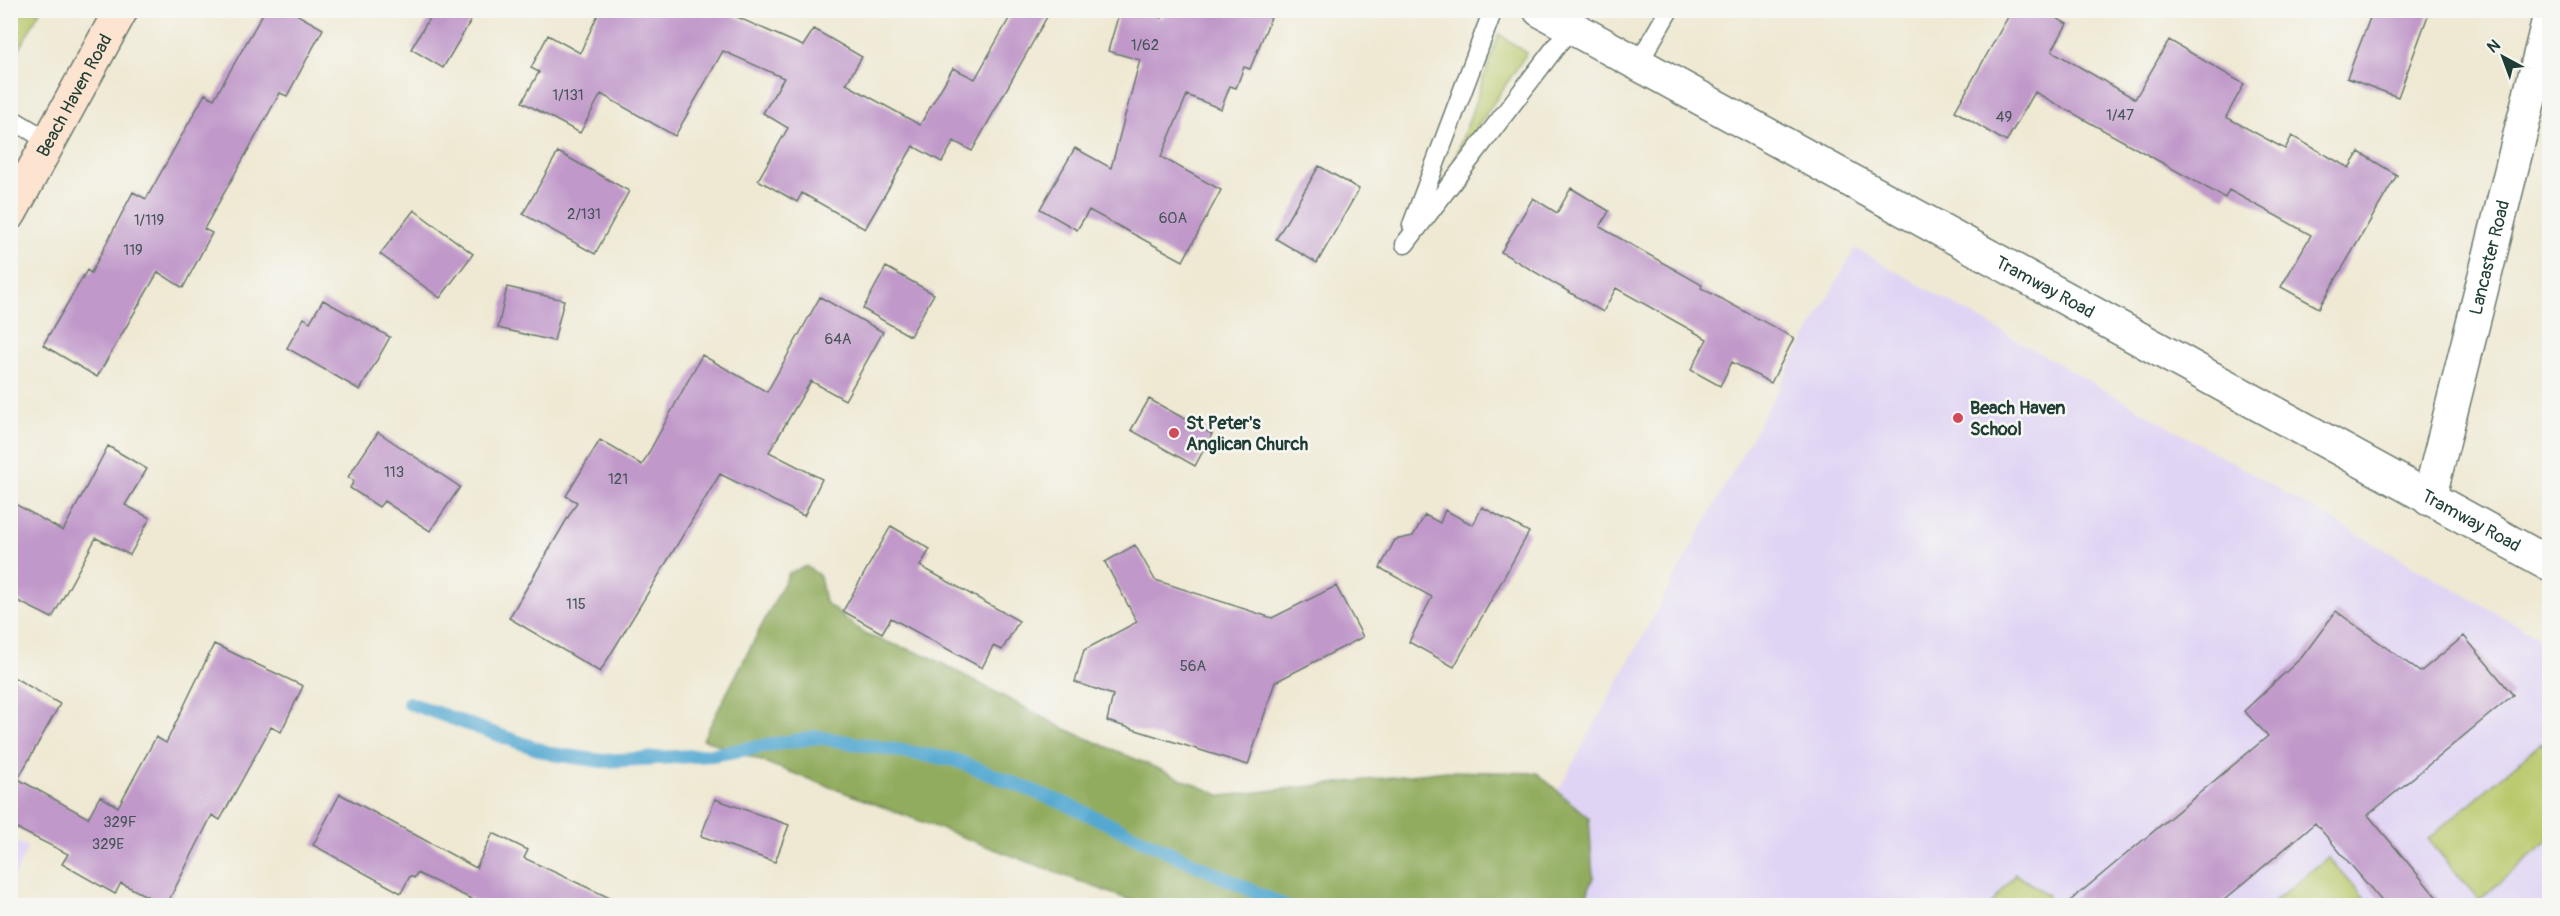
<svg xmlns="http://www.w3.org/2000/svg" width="2560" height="916" font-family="Pangolin,sans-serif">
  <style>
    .built { fill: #e0d4f4 }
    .green { fill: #b9c86a; stroke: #6c824f; stroke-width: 1.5 }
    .forest { fill: #92ac5e; stroke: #587449; stroke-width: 1.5 }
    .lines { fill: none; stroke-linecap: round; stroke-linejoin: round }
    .stream { stroke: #55a9d1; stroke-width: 14 }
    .building { fill: #c098c9 }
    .service-casing { stroke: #68796c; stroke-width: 21 }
    .minor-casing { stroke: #68796c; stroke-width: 36 }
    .secondary-casing { stroke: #68796c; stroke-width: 36 }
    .service { stroke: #fff; stroke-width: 18 }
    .minor { stroke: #fff; stroke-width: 33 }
    .secondary { stroke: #fde4d1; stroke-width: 33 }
    .poi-dot { fill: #d1495b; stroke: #f6f6f2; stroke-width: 2 }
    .labels { text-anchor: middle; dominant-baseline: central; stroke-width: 5; stroke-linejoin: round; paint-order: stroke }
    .number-label { font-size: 15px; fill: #475459 }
    .street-label { font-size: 18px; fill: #1f3d34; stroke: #f6f6f2 }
    .poi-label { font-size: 18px; font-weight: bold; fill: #1f3d34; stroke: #f6f6f2; text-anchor: start }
  </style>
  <rect width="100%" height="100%" fill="#f6f6f2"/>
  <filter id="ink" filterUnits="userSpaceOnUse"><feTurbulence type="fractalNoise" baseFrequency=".0167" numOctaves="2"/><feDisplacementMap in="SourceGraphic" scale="12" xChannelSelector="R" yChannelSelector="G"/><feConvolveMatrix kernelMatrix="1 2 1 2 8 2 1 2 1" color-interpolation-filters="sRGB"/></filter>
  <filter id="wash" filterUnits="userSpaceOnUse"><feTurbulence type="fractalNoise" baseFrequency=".008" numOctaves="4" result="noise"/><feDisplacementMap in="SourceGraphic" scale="24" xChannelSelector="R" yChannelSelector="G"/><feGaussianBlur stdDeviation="1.35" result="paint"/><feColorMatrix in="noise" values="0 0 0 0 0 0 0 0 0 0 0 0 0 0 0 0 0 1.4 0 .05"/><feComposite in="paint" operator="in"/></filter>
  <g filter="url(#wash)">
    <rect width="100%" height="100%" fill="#efe9d3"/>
    <path class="built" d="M 1855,248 L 2549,643 L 2549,905 L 1495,906 Z
      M 11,839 L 28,847 L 11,884 Z"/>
    <path class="green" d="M 11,10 L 40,11 L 11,64 L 10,11 Z
      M 1499,34 L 1527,53 L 1454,162 Z
      M 2541,743 L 2549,753 L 2549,840 L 2479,900 L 2428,839 Z
      M 2328,857 L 2370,905 L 2270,905 Z
      M 2015,874 L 2047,894 L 2051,905 L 1991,905 Z"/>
    <path class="forest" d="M 806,566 L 820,576 L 825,602 L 866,635 L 928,656 L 1063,728 L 1222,796 L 1447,771 L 1537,773 L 1589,818 L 1593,877 L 1584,905 L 1185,906 L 1129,900 L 703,739 L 789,573 Z"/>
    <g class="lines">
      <path class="stream" d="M 409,703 L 552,754 L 603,761 L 711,755 L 817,737 L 955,760 L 1068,805 L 1285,906"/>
    </g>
    <g id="blocks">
      <path class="building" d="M 265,10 L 289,10 L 323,29 L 287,96 L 280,93 L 204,229 L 212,233 L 183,288 L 158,272 L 97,377 L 43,345 L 87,270 L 91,273 L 133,192 L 146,199 L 205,94 L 214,99 Z
        M 434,10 L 477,10 L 443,68 L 411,49 Z
        M 600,10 L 721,10 L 803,46 L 814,29 L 862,57 L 846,84 L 920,125 L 953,68 L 975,79 L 1014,10 L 1041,10 L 1048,15 L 972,151 L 954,141 L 942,162 L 913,146 L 865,229 L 802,193 L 797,202 L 758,180 L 788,128 L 763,113 L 784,78 L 723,51 L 675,136 L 601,94 L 580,133 L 522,102 L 539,72 L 531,68 L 548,35 L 580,53 Z
        M 1120,10 L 1133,10 L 1162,18 L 1164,10 L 1274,10 L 1250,69 L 1244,67 L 1236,88 L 1230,86 L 1221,109 L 1187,95 L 1161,157 L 1221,190 L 1183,261 L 1089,210 L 1077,230 L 1040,209 L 1075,148 L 1111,168 L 1140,60 L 1108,51 Z
        M 2012,10 L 2043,10 L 2067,24 L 2052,51 L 2135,99 L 2169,40 L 2244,84 L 2226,117 L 2285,149 L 2292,136 L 2349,168 L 2359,152 L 2397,175 L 2319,308 L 2281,287 L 2311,235 L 2229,190 L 2225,198 L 2035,92 L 2006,142 L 1955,111 Z
        M 2373,10 L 2430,10 L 2398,97 L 2347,78 Z
        M 558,152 L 629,191 L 595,254 L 523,214 Z
        M 1319,166 L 1359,189 L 1317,263 L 1276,239 Z
        M 1571,188 L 1609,211 L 1600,227 L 1702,285 L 1701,288 L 1794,338 L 1771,383 L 1732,362 L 1720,386 L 1691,370 L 1707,339 L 1616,288 L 1603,312 L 1501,252 L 1533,198 L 1557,213 Z
        M 414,210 L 473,254 L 440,298 L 380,254 Z
        M 886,267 L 934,294 L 910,336 L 863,309 Z
        M 507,287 L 564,300 L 554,341 L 498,328 Z
        M 820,297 L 883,332 L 845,400 L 811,381 L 769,452 L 822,479 L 804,516 L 720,474 L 600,672 L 509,618 L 577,502 L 566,496 L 600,440 L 642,465 L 702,355 L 767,392 Z
        M 323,300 L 390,337 L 360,390 L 287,348 L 304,318 L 310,322 Z
        M 1149,399 L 1212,434 L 1195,466 L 1131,430 Z
        M 378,432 L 460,487 L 430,531 L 384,501 L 379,507 L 350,488 L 354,481 L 348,477 Z
        M 108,446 L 147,469 L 125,505 L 150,518 L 130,555 L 96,538 L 52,618 L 10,597 L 10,501 L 63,531 Z
        M 1482,507 L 1529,532 L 1454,667 L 1409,642 L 1432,597 L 1380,568 L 1395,540 L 1413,536 L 1425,515 L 1440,523 L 1445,510 L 1473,525 Z
        M 891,526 L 930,549 L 920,566 L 1019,621 L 1002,650 L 993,646 L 982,668 L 891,618 L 882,633 L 843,611 Z
        M 1135,545 L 1155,580 L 1272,618 L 1336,586 L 1363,637 L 1275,682 L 1248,765 L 1107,721 L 1113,695 L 1075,682 L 1084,650 L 1137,622 L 1105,562 Z
        M 2336,611 L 2420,672 L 2464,636 L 2513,695 L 2368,815 L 2444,906 L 2386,906 L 2315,823 L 2217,906 L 2064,906 L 2268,736 L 2244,711 L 2302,657 Z
        M 214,644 L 303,686 L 281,732 L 271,727 L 220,820 L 212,815 L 166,906 L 121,883 L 115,894 L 62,864 L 68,854 L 10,825 L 10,675 L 60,704 L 18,779 L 88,818 L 100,796 L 118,807 L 156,737 L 166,743 Z
        M 340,794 L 476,868 L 493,833 L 528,850 L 524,858 L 627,906 L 486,906 L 417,873 L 414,878 L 410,876 L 401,893 L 313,845 Z
        M 715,799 L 789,825 L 775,862 L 701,836 Z"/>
    </g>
  </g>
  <g filter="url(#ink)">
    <use href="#blocks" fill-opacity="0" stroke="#68796c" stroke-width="1.5"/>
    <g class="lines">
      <defs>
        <path id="service" d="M 1638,64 L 1669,10
          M 10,118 L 50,142
          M 1412,225 L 1493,10
          M 1405,244 L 1571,27"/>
        <g id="minor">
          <path id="s1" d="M 1540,10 L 2550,564"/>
          <path id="s2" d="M 2429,499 L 2550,15"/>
        </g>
        <g id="secondary">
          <path id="s3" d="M 10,213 L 121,10"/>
        </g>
      </defs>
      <use href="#service" class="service-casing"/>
      <use href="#minor" class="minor-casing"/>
      <use href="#secondary" class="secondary-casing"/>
      <use href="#service" class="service"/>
      <use href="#minor" class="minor"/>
      <use href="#secondary" class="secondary"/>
    </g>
  </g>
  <g class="poi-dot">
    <circle cx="1958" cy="418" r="6"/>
    <circle cx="1174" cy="433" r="6"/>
  </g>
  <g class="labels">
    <g class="number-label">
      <text x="1145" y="45">1/62</text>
      <text x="568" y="95">1/131</text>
      <text x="2120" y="115">1/47</text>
      <text x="2004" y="117">49</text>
      <text x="584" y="214">2/131</text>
      <text x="1173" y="218">60A</text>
      <text x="149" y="220">1/119</text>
      <text x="133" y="250">119</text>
      <text x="838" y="339">64A</text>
      <text x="394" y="472">113</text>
      <text x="618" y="479">121</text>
      <text x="576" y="604">115</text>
      <text x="1193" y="666">56A</text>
      <text x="120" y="822">329F</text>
      <text x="108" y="844">329E</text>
    </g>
    <g class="street-label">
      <text stroke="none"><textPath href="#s3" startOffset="134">Beach Haven Road</textPath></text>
      <text stroke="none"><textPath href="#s2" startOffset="249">Lancaster Road</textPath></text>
      <text stroke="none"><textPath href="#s1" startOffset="576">Tramway Road</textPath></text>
      <text stroke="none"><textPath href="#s1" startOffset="1062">Tramway Road</textPath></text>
    </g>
    <g class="poi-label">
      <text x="1970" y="408">Beach Haven<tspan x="1970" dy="21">School</tspan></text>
      <text x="1186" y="423">St Peter's<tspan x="1186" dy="21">Anglican Church</tspan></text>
    </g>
  </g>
  <rect width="2560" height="916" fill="none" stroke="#f6f6f2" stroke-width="36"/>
  <g transform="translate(2503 57) rotate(319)" stroke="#f6f6f2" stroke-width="4.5" paint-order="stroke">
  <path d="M0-4.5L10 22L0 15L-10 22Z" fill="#1f3d34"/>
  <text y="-9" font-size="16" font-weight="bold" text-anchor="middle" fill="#1f3d34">N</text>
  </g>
</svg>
